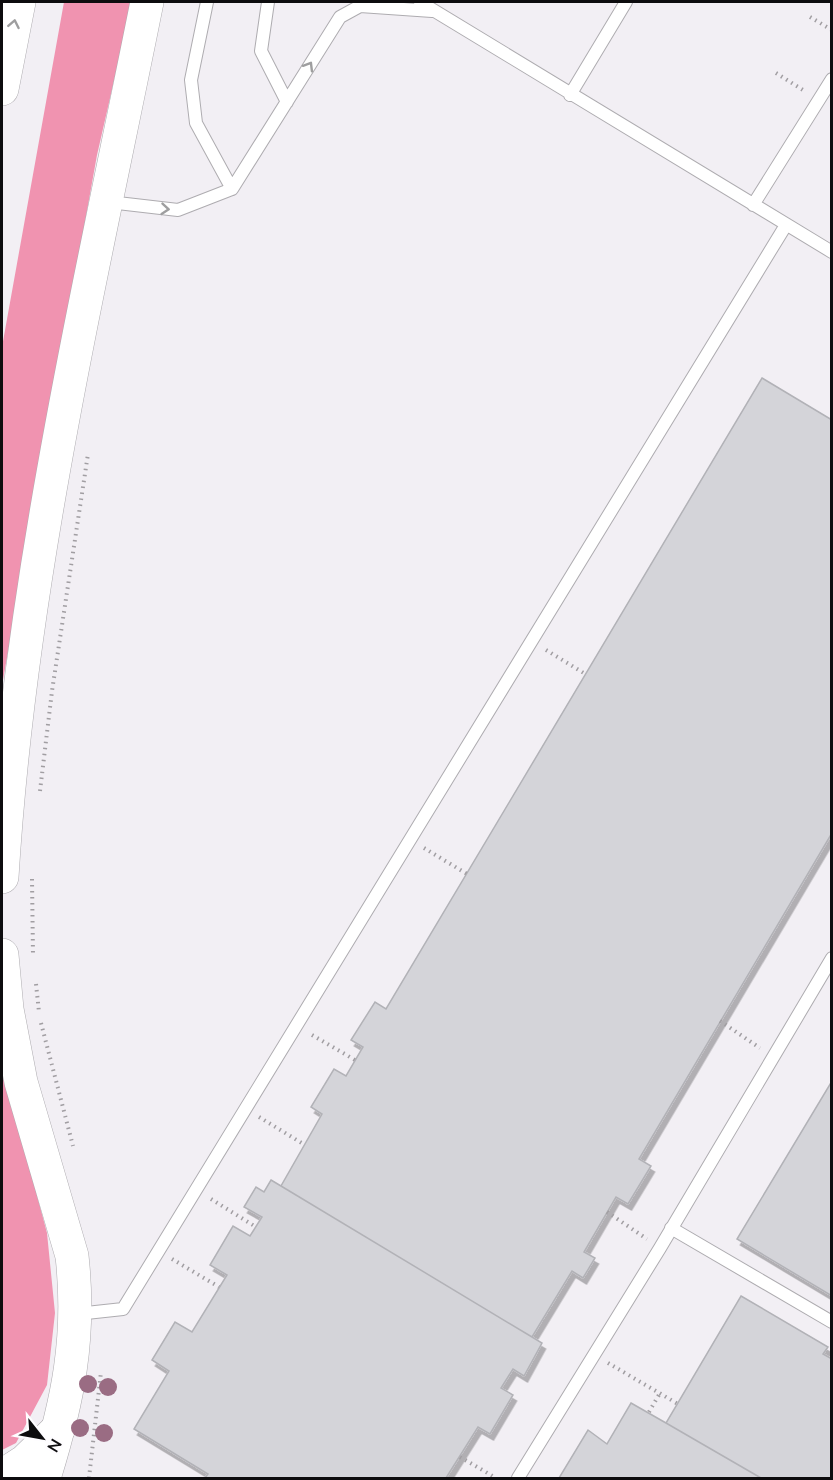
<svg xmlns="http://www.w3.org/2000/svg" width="833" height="1480" font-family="'Nunito Sans',sans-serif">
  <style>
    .forest { fill: #f093b0 }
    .building { fill: #d4d4d9; stroke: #b2b2b7; stroke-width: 1.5; filter: url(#shadow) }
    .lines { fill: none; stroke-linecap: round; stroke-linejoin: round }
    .service-casing { stroke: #aeacb0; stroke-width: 14 }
    .primary-casing { stroke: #aeacb0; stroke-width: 34 }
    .motorway-casing { stroke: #aeacb0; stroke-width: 34 }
    .path { stroke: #a19ea2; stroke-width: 4; stroke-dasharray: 1.5 4.5; stroke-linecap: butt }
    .service { stroke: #fff; stroke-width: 12 }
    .primary { stroke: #fff; stroke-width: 33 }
    .motorway { stroke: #fff; stroke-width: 33 }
    .tree { fill: #9a6c83 }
    .oneway { stroke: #9e9e9f }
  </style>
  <defs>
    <filter id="shadow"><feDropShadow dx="3.5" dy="6" stdDeviation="0" flood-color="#0004"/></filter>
  </defs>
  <rect width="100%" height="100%" fill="#f2eff4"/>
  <path class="forest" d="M 64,2 L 132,2 L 97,155 L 3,680 L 2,704 L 2,347 Z
    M 2,1064 L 47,1233 L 55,1313 L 47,1385 L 16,1443 L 2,1450 Z"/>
  <path class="building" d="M 762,378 L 832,420 L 832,833 L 639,1159 L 651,1166 L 628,1204 L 616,1197 L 584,1252 L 595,1258 L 583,1278 L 572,1271 L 532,1337 L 281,1186 L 322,1114 L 311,1107 L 334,1069 L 346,1076 L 363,1047 L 351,1040 L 375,1002 L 386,1009 Z
    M 832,1081 L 832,1296 L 737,1239 Z
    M 271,1180 L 542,1343 L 524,1376 L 513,1369 L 501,1388 L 513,1395 L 490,1434 L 478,1427 L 446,1478 L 205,1478 L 208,1474 L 134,1429 L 169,1371 L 152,1360 L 175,1322 L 192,1332 L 227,1275 L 210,1265 L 233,1226 L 250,1236 L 262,1217 L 244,1207 L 256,1187 L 264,1192 Z
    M 741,1296 L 828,1347 L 823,1354 L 832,1359 L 832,1478 L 761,1478 L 666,1423 Z
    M 631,1403 L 666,1423 L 761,1478 L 559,1478 L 588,1430 L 607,1444 Z"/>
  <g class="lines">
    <defs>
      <path id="service" d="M 207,2 L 191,80 L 196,123 L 232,189
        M 268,2 L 261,51 L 287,102
        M 420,2 L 832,252
        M 570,95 L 626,2
        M 109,202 L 178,210 L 232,189 L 340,17 L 360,6 L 432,11
        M 753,205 L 832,79
        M 671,1228 L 832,1322
        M 77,1314 L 123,1309 L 786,225
        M 518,1478 L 660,1248 L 832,958"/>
      <path id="primary" d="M 2,877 C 20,582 89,291 147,2
        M 2,955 L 7,1009 L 21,1082 L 72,1256 C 81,1337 68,1401 44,1478"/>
      <path id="motorway" d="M 2,89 L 19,2
        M 2,1476 L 25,1461 L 59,1428"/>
    </defs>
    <use href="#service" class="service-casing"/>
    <use href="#primary" class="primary-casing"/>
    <use href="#motorway" class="motorway-casing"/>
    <path class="path" d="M 810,17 L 832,30
      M 776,73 L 803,90
      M 546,650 L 587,675
      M 40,791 L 52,691 L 88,454
      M 424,848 L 467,874
      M 32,879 L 33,956
      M 36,984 L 39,1012
      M 720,1021 L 760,1048
      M 41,1023 L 73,1146
      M 312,1035 L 355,1060
      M 259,1117 L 305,1145
      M 211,1199 L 256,1227
      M 607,1212 L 647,1239
      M 172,1259 L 219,1287
      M 608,1363 L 678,1404
      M 649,1412 L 660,1393
      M 460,1457 L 496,1478
      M 89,1478 L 101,1372"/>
    <use href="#service" class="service"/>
    <use href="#primary" class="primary"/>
    <use href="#motorway" class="motorway"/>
  </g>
  <g class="tree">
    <circle cx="88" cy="1384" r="9"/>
    <circle cx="108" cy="1387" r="9"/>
    <circle cx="80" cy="1428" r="9"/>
    <circle cx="104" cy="1433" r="9"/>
  </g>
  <defs><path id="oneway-chevron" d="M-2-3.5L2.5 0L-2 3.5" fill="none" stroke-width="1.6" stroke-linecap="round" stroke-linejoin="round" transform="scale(1.5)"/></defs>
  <g class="oneway">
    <use href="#oneway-chevron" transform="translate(14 24) rotate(-79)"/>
    <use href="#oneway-chevron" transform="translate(309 66) rotate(-59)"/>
    <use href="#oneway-chevron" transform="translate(165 209) rotate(5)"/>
  </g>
  <rect width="833" height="1480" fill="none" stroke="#0d0c0e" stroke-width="6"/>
  <g transform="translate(42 1438) rotate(121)" stroke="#fefdff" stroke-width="4.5" paint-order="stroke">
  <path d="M0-4.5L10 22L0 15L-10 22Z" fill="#0d0c0e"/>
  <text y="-9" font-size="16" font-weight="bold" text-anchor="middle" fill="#0d0c0e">N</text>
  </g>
</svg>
